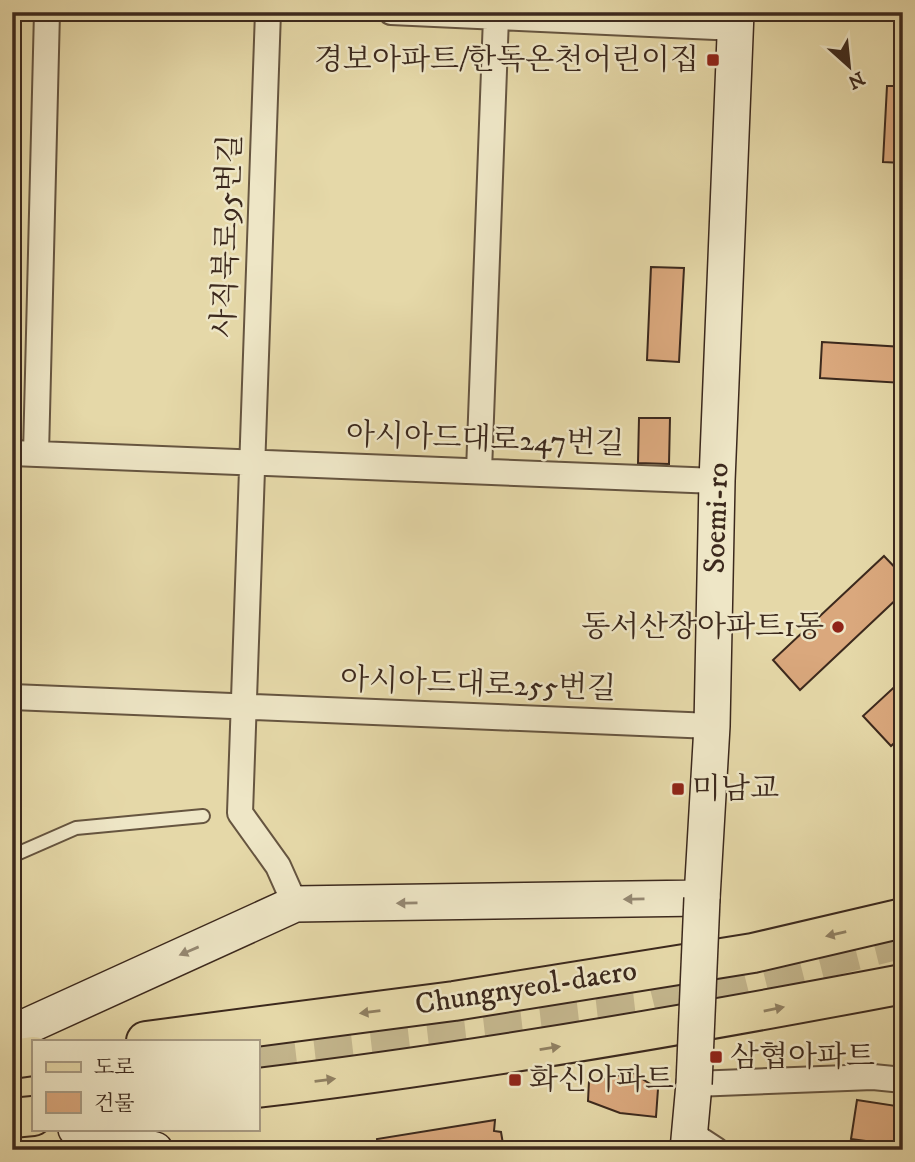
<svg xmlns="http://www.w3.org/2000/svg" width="915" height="1162" font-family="'IM FELL DW Pica','Noto Serif KR',serif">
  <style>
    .building { fill: #daa87d; stroke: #3c291d; stroke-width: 2 }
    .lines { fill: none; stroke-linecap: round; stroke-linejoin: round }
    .highway-tunnel { stroke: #c3b58c; stroke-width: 38; stroke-dasharray: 38 19; stroke-linecap: butt }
    .lane-casing { stroke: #665540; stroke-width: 16 }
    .street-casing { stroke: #665540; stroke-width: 28 }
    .secondary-casing { stroke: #3c291d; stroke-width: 38 }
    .primary-casing { stroke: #3c291d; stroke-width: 42 }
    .lane { stroke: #eee6c6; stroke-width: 12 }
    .street { stroke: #eee6c6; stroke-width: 24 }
    .secondary { stroke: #eee6c6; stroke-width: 35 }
    .primary { stroke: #e5d8a8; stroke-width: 38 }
    .secondary-bridge-casing { stroke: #3c291d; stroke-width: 38; stroke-linecap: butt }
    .secondary-bridge { stroke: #eee6c6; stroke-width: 35 }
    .oneway { fill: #958872 }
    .oneway2 { fill: #908062 }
    .poi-dot { fill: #8f2418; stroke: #eee6c6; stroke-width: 2.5 }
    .labels { text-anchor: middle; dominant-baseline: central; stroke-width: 5; stroke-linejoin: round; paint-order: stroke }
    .poi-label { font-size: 30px; fill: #3c291d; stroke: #eee6c6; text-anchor: start }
    .street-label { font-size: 30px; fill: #3c291d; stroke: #eee6c6 }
  </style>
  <rect width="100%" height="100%" fill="#e5d8a8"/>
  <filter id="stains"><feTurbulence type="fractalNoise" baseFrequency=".00286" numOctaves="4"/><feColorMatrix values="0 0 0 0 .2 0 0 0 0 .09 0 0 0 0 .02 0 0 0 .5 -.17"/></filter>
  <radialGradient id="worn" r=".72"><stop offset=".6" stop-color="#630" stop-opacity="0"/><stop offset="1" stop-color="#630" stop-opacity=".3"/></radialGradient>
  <path class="building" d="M 887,86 L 903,86 L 903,163 L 883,162 Z
    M 651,267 L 684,268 L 679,362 L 647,360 Z
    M 822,342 L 903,347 L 903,383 L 820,378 Z
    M 639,418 L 670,418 L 669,464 L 638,463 Z
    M 884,556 L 903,576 L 903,593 L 800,690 L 773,660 Z
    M 903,679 L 903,735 L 891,746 L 863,716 Z
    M 633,1073 L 658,1089 L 656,1117 L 620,1113 L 588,1101 L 589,1081 Z
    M 857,1100 L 903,1107 L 903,1146 L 851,1139 Z
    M 495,1120 L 494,1131 L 501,1132 L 504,1150 L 378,1150 L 377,1139 Z"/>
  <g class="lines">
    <path class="highway-tunnel" d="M 257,1048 L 649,1003 L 903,939"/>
    <defs>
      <path id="lane" d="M 12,856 L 76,828 L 203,816"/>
      <path id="street" d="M 268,12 L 240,813 L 278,866 L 295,904
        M 391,12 L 737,28
        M 12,453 L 717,481
        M 36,454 L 47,12
        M 479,471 L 496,17
        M 12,697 L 712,726
        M 694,1084 L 873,1077 L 903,1080
        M 690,1133 L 716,1150"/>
      <path id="secondary" d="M 12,1033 L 295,904 L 702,898 L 712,726 L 717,481 L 736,12
        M 76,1129 L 155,1150
        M 688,1150 L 694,1084"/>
      <path id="primary" d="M 146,1041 L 454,1001 L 753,953 L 903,918
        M 12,1059 L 33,1056
        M 257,1088 C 474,1062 688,1025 903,984
        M 12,1118 L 33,1116"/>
    </defs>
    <use href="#lane" class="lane-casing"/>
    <use href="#street" class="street-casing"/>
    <use href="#secondary" class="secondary-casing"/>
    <use href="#primary" class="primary-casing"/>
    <use href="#lane" class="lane"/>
    <use href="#street" class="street"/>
    <use href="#secondary" class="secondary"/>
    <use href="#primary" class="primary"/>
    <defs>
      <path id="secondary-bridge" d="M 694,1084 L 702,898"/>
    </defs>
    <use href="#secondary-bridge" class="secondary-bridge-casing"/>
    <use href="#secondary-bridge" class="secondary-bridge"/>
  </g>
  <defs><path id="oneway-solid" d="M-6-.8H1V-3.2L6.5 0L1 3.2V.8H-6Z" transform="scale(1.75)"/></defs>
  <g class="oneway">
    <use href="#oneway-solid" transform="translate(634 899) rotate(179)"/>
    <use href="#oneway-solid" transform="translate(407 903) rotate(179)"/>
    <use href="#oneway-solid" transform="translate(189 951) rotate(157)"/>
  </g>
  <g class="oneway2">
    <use href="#oneway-solid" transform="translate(836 934) rotate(167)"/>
    <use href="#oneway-solid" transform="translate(774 1009) rotate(-11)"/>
    <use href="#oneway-solid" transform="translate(370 1012) rotate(173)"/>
    <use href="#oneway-solid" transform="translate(550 1048) rotate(-9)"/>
    <use href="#oneway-solid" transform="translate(325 1080) rotate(-7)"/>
  </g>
  <g class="poi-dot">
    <rect x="706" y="53" width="14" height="14" rx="3.5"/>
    <circle cx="838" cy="627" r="7"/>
    <rect x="671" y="782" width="14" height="14" rx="3.5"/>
    <rect x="709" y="1050" width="14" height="14" rx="3.5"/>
    <rect x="508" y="1073" width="14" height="14" rx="3.5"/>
  </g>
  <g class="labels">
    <g class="poi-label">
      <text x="699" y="60" text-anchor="end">경보아파트/한독온천어린이집</text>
      <text x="824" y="627" text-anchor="end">동서산장아파트1동</text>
      <text x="692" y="789">미남교</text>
      <text x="730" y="1057">삼협아파트</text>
      <text x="529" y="1080">화신아파트</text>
    </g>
    <g class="street-label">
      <text transform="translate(228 236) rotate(-88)">사직북로95번길</text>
      <text transform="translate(485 440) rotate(2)">아시아드대로247번길</text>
      <text transform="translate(717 518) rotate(-88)">Soemi-ro</text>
      <text transform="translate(478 685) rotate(2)">아시아드대로255번길</text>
      <text transform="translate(526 988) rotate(-9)">Chungnyeol-daero</text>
    </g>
  </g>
  <rect width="915" height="1162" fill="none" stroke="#e5d8a8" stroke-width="42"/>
  <rect x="14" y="14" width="887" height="1134" fill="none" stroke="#3c291d" stroke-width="3.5"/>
  <rect x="21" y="21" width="873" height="1120" fill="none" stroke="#3c291d" stroke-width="2"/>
  <rect x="32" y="1040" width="228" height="91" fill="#eee6c6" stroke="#a79a82" stroke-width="2"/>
  <rect x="46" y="1062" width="35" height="10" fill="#e5d8a8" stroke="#a79a82" stroke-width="2"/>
  <text x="94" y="1074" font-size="21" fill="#3c291d">도로</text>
  <rect x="46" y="1092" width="35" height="21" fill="#daa87d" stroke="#a79a82" stroke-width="2"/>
  <text x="94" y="1110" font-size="21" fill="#3c291d">건물</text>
  <g transform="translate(849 66) rotate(153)" stroke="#eee6c6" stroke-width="5" paint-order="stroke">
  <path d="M0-5L12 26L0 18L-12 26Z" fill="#3c291d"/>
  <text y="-10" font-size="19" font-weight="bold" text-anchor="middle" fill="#3c291d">N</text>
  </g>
  <rect width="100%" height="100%" filter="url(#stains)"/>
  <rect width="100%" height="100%" fill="url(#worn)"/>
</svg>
